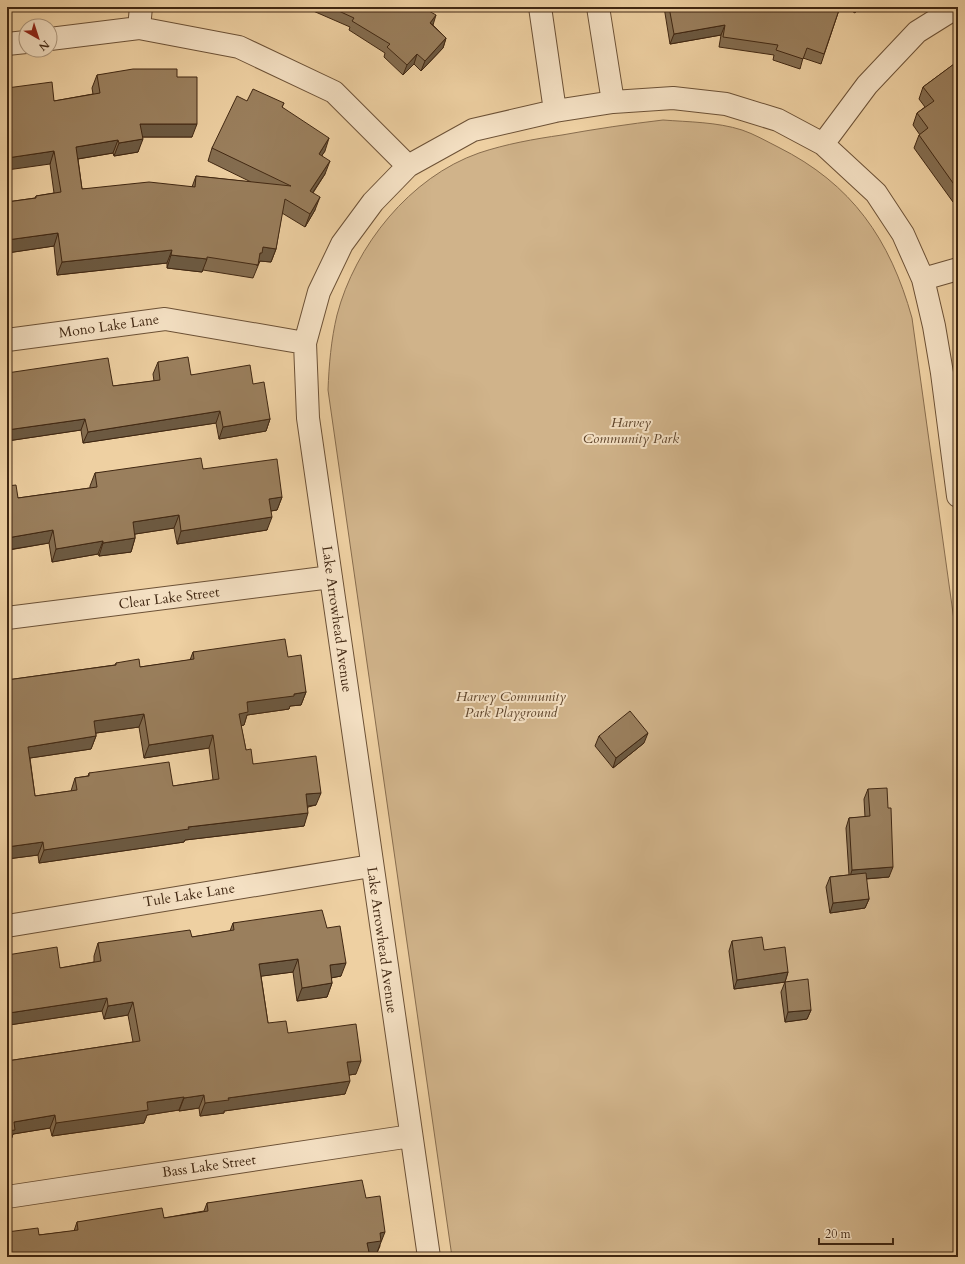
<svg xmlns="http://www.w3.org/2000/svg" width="965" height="1264" font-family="Cardo,serif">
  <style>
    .green { fill: #d0b38a; stroke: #886d4e }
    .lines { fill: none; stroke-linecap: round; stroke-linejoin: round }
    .minor-casing { stroke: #6c5136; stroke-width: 24 }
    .minor { stroke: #f4e0c3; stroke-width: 22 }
    .wall { fill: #846d50; stroke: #402712; fill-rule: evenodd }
    .shaded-wall { fill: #6c5941; stroke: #402712 }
    .building { fill: #9a7f5d; stroke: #402712; fill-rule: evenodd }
    .labels { text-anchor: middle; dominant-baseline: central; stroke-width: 4; stroke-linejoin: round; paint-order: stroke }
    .street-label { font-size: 14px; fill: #402712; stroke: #f4e0c3 }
    .park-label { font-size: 14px; font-style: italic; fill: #5d432a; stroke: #f4e0c3 }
  </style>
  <rect width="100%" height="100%" fill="#eed0a2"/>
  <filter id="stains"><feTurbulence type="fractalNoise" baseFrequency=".005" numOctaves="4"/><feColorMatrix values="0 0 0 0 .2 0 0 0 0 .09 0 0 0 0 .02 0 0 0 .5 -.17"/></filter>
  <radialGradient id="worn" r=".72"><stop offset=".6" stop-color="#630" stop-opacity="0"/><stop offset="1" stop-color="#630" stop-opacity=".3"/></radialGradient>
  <path class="green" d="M 663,120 C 689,122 717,122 742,130 C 754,134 766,141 778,147 C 852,184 890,239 912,318 L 958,649 L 958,1257 L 452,1257 L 328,390 C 329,365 331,340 337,315 C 355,246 410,177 479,153 C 506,144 534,139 562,135 C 595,129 629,124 663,120 Z"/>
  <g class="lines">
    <defs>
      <path id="minor" d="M 540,7 L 555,111
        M 598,7 L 613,102
        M 139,28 L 141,7
        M 50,39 L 139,28 L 239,47 L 334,92 L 408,166
        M 7,44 L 26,42
        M 823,144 L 867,85 L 917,32 L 957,7
        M 923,279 L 958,269
        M 7,340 L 165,319 L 305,343
        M 7,618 L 331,577
        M 7,926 L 371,866
        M 7,1197 L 411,1136
        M 429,1257 L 308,418 L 305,343 L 319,292 L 342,244 L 373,202 L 408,166 L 473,130 L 555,111 L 613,102 L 673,98 L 726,104 L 778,120 L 823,144 L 876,193 L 903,234 L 923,279 L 934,326 L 942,373 L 958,496"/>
    </defs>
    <use href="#minor" class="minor-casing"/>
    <use href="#minor" class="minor"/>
  </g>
  <path class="wall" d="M 304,7 L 422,7 L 433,25 L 446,38 L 443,48 L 421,71 L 414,64 L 403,75 L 384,57 L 385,53 L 349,30 L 350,27 Z
    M 664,7 L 840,7 L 821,64 L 803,58 L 800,69 L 773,60 L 774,55 L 719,47 L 721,35 L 670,44 Z
    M 845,7 L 859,7 L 855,13 Z
    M 958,49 L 958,199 L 953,202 L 914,148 L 919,135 L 920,135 L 913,125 L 917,113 L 925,107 L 919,99 L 923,87 L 957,62 L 954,59 Z
    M 97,75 L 177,77 L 192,137 L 142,137 L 138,152 L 114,156 L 113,153 L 78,159 L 82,189 L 192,187 L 196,176 L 251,182 L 208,161 L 212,148 L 247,101 L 284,103 L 282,107 L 325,151 L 322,155 L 325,174 L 313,193 L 315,210 L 305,227 L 282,213 L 276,249 L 271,262 L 260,261 L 253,278 L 203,270 L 202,272 L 167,268 L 167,263 L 57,275 L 54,246 L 7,253 L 7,202 L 35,198 L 36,196 L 54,193 L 50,164 L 54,101 L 93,94 L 92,88 Z
    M 158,362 L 191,375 L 253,384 L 270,419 L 266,431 L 219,439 L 216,423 L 83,443 L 81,430 L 7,441 L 7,373 L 113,386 L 154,381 L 153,374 Z
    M 203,469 L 282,497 L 277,510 L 271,511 L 267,530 L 177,544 L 174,528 L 135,534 L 135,538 L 131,552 L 99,556 L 98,554 L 52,562 L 49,543 L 9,550 L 9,556 L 7,562 L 7,486 L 18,498 L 90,488 L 90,486 L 95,473 Z
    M 193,652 L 288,657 L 306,692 L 301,705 L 290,706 L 289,709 L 247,715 L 244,725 L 241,726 L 246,750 L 253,764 L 316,805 L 308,807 L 304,826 L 185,840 L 184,842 L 150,847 L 39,863 L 38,855 L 7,859 L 7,680 L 115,665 L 116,663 L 140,667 L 190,660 ZM 139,727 L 144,758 L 209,748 L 213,780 L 173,786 L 89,773 L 88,776 L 75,778 L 71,791 L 35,796 L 30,758 L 91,749 L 96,736 L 96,733 Z
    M 599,736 L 644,743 L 613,768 L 595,746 Z
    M 868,789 L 889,877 L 866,879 L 869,899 L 865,908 L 830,913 L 826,887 L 830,877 L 849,875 L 846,828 L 849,818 L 865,817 L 864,799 Z
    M 233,923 L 327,928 L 341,976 L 331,978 L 332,983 L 327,997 L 297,1001 L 293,972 L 261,976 L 268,1023 L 288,1033 L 356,1074 L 349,1075 L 345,1094 L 224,1111 L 224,1113 L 200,1116 L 199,1108 L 179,1111 L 179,1110 L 147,1115 L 144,1123 L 52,1136 L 50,1128 L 13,1134 L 10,1143 L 7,1143 L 7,1061 L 133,1042 L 128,1015 L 104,1019 L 102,1011 L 9,1025 L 7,1030 L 7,955 L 60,968 L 94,962 L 94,956 L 98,943 L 192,937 L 230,931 Z
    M 732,941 L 764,950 L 788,972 L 785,982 L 811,1010 L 807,1019 L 785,1022 L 781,992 L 785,982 L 734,989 L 729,951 Z
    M 366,1198 L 380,1246 L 376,1255 L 370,1256 L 39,1235 L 74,1231 L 77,1222 L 164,1218 L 204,1211 L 207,1203 Z"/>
  <path class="shaded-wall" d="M 436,15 L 433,25 L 430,23 Z
    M 725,25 L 721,35 L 670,44 L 674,34 Z
    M 446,38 L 443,48 L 421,71 L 425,61 Z
    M 417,54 L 414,64 L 403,75 L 407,65 Z
    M 140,124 L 197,124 L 192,137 L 136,137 Z
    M 329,138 L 325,151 L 314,167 L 319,154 Z
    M 143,139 L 138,152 L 114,156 L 119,143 Z
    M 118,140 L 113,153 L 71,160 L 76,147 Z
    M 54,151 L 50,164 L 7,170 L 7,158 Z
    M 330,161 L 325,174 L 305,204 L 310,191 Z
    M 958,190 L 958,199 L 953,202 Z
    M 320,197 L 315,210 L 305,227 L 310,214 Z
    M 58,233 L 54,246 L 7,253 L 7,240 Z
    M 263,247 L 276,249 L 271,262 L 260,261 L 257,266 L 260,253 Z
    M 172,250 L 167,263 L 57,275 L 62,262 Z
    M 171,255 L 207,259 L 202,272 L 167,268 Z
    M 220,411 L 216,423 L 83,443 L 88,432 Z
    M 85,419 L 81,430 L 7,441 L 7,430 Z
    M 270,419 L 266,431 L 219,439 L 223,427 Z
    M 282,497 L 277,510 L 264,512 L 269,499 Z
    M 179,515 L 174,528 L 129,535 L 133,522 Z
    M 272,517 L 267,530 L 177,544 L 181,531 Z
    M 53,530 L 49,543 L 7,550 L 7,538 Z
    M 135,538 L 131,552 L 99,556 L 103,543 Z
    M 103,541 L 98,554 L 52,562 L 56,549 Z
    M 7,556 L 9,556 L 7,562 Z
    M 306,692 L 301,705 L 290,706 L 289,709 L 247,715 L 244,725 L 234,727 L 239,714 L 247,702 Z
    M 144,714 L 139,727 L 89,734 L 94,721 Z
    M 648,733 L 644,743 L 613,768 L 616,758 Z
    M 213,735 L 209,748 L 144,758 L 149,745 Z
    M 96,736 L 91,749 L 23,759 L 28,747 Z
    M 321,793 L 316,805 L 301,807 L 306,794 Z
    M 308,813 L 304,826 L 185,840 L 184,842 L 150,847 L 39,863 L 44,850 L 188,827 Z
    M 43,842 L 38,855 L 7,859 L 7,847 Z
    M 893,867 L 889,877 L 849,880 L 852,870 Z
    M 869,899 L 865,908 L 830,913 L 833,903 Z
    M 298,959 L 293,972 L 255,977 L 259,964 Z
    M 346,963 L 341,976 L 325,979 L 330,965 Z
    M 788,972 L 785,982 L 734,989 L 737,980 Z
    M 332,983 L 327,997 L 297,1001 L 302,988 Z
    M 107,998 L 102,1011 L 9,1025 L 7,1030 L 7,1017 L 9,1013 Z
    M 133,1002 L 128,1015 L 104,1019 L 108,1006 Z
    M 811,1010 L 807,1019 L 785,1022 L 788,1012 Z
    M 361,1061 L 356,1074 L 342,1076 L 347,1062 Z
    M 350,1081 L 345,1094 L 224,1111 L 224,1113 L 200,1116 L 205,1103 L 228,1098 Z
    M 204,1095 L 199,1108 L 179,1111 L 184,1098 Z
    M 184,1097 L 179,1110 L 147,1115 L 144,1123 L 52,1136 L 56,1123 L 147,1102 Z
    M 55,1115 L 50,1128 L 13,1134 L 10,1143 L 7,1143 L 7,1131 L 14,1122 Z
    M 385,1232 L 376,1255 L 364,1257 L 367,1243 L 380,1233 Z"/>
  <path class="building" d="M 330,7 L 422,7 L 436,15 L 430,23 L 446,38 L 425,61 L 417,54 L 407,65 L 387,47 L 390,44 L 352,21 L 354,18 Z
    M 669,7 L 840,7 L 824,54 L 807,48 L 803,59 L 776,50 L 778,45 L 723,37 L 725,25 L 674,34 Z
    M 958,61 L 958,190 L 919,135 L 928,128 L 917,113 L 934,101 L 923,87 Z
    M 133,69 L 177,69 L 177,77 L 197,77 L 197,124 L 140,124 L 143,139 L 119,143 L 118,140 L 76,147 L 82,189 L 149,182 L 195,187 L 196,176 L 291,186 L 212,148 L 237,96 L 247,101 L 253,89 L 284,103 L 282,107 L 329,138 L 319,154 L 330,161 L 310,191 L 320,197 L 310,214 L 285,199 L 276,249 L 263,247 L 262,253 L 260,253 L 258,265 L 207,257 L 207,259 L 171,255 L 172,250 L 62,262 L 58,233 L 7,240 L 7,202 L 36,198 L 36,196 L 61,192 L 54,151 L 7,158 L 7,88 L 52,82 L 54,101 L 100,93 L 97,75 Z
    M 188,357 L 191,375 L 250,365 L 253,384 L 264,382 L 270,419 L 223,427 L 220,411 L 88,432 L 85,419 L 7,430 L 7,373 L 108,358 L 113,386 L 160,380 L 158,362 Z
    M 201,458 L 203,469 L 277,459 L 282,497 L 269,499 L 272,517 L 181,531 L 179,515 L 133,522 L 135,538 L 103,543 L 103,541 L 56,549 L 53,530 L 7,538 L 9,556 L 7,556 L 7,486 L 16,485 L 18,498 L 97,487 L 95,473 Z
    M 285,639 L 288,657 L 301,655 L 306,692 L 294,694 L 294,696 L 247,702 L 248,712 L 239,714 L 246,750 L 251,749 L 253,764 L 316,756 L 321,793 L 306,794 L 308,813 L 188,827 L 189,829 L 154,834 L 44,850 L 43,842 L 7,847 L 7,680 L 116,665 L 116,663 L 139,659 L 140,667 L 194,659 L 193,652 ZM 144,714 L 149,745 L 213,735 L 219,779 L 173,786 L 169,762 L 89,773 L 89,776 L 75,778 L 77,790 L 35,796 L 28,747 L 96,736 L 94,721 Z
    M 630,711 L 648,733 L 616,758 L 599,736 Z
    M 887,788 L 888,808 L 891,808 L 893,867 L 852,870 L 849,818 L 870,816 L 868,789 Z
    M 866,873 L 869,899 L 833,903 L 830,877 Z
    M 322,910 L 327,928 L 340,926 L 346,963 L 330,965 L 332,983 L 302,988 L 298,959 L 259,964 L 268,1023 L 286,1021 L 288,1033 L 356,1024 L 361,1061 L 347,1062 L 350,1081 L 228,1098 L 229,1100 L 205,1103 L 204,1095 L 184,1098 L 184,1097 L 147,1102 L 148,1110 L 56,1123 L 55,1115 L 14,1122 L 15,1130 L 7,1131 L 7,1061 L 140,1041 L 133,1002 L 108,1006 L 107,998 L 9,1013 L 10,1022 L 7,1023 L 7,955 L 57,947 L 60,968 L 101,961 L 98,943 L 190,930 L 192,937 L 234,930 L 233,923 Z
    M 762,937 L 764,950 L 785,947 L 788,972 L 737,980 L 732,941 Z
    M 808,979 L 811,1010 L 788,1012 L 785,982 Z
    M 362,1180 L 366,1198 L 380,1196 L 385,1232 L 380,1233 L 381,1241 L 367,1243 L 370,1257 L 7,1257 L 7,1232 L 38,1228 L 39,1235 L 78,1230 L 77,1222 L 162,1208 L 164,1218 L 208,1211 L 207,1203 Z"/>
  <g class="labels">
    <g class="street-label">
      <text transform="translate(109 326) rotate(-8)">Mono Lake Lane</text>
      <text transform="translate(169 598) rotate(-7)">Clear Lake Street</text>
      <text transform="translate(337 619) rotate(82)">Lake Arrowhead Avenue</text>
      <text transform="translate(189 895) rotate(-9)">Tule Lake Lane</text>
      <text transform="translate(382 940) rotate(82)">Lake Arrowhead Avenue</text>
      <text transform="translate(209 1166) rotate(-8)">Bass Lake Street</text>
    </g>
    <g class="park-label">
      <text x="631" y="422">Harvey<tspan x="631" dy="16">Community Park</tspan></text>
      <text x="511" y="696">Harvey Community<tspan x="511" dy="16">Park Playground</tspan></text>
    </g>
  </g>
  <rect width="965" height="1264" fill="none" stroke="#eed0a2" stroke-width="24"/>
  <rect x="8" y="8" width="949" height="1248" fill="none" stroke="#402712" stroke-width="2"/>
  <rect x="12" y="12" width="941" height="1240" fill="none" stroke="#402712"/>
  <g transform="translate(38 38) rotate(141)"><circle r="19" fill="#f4e0c3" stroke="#ac967c"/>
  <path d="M0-3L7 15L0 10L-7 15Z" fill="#8f2418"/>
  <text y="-6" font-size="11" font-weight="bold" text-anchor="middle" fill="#402712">N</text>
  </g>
  <path d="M819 1238v6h74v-6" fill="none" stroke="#402712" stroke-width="2"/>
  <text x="825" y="1238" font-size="12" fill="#402712" stroke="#f4e0c3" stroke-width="3" paint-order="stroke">20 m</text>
  <rect width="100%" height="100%" filter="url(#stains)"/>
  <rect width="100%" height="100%" fill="url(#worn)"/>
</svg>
